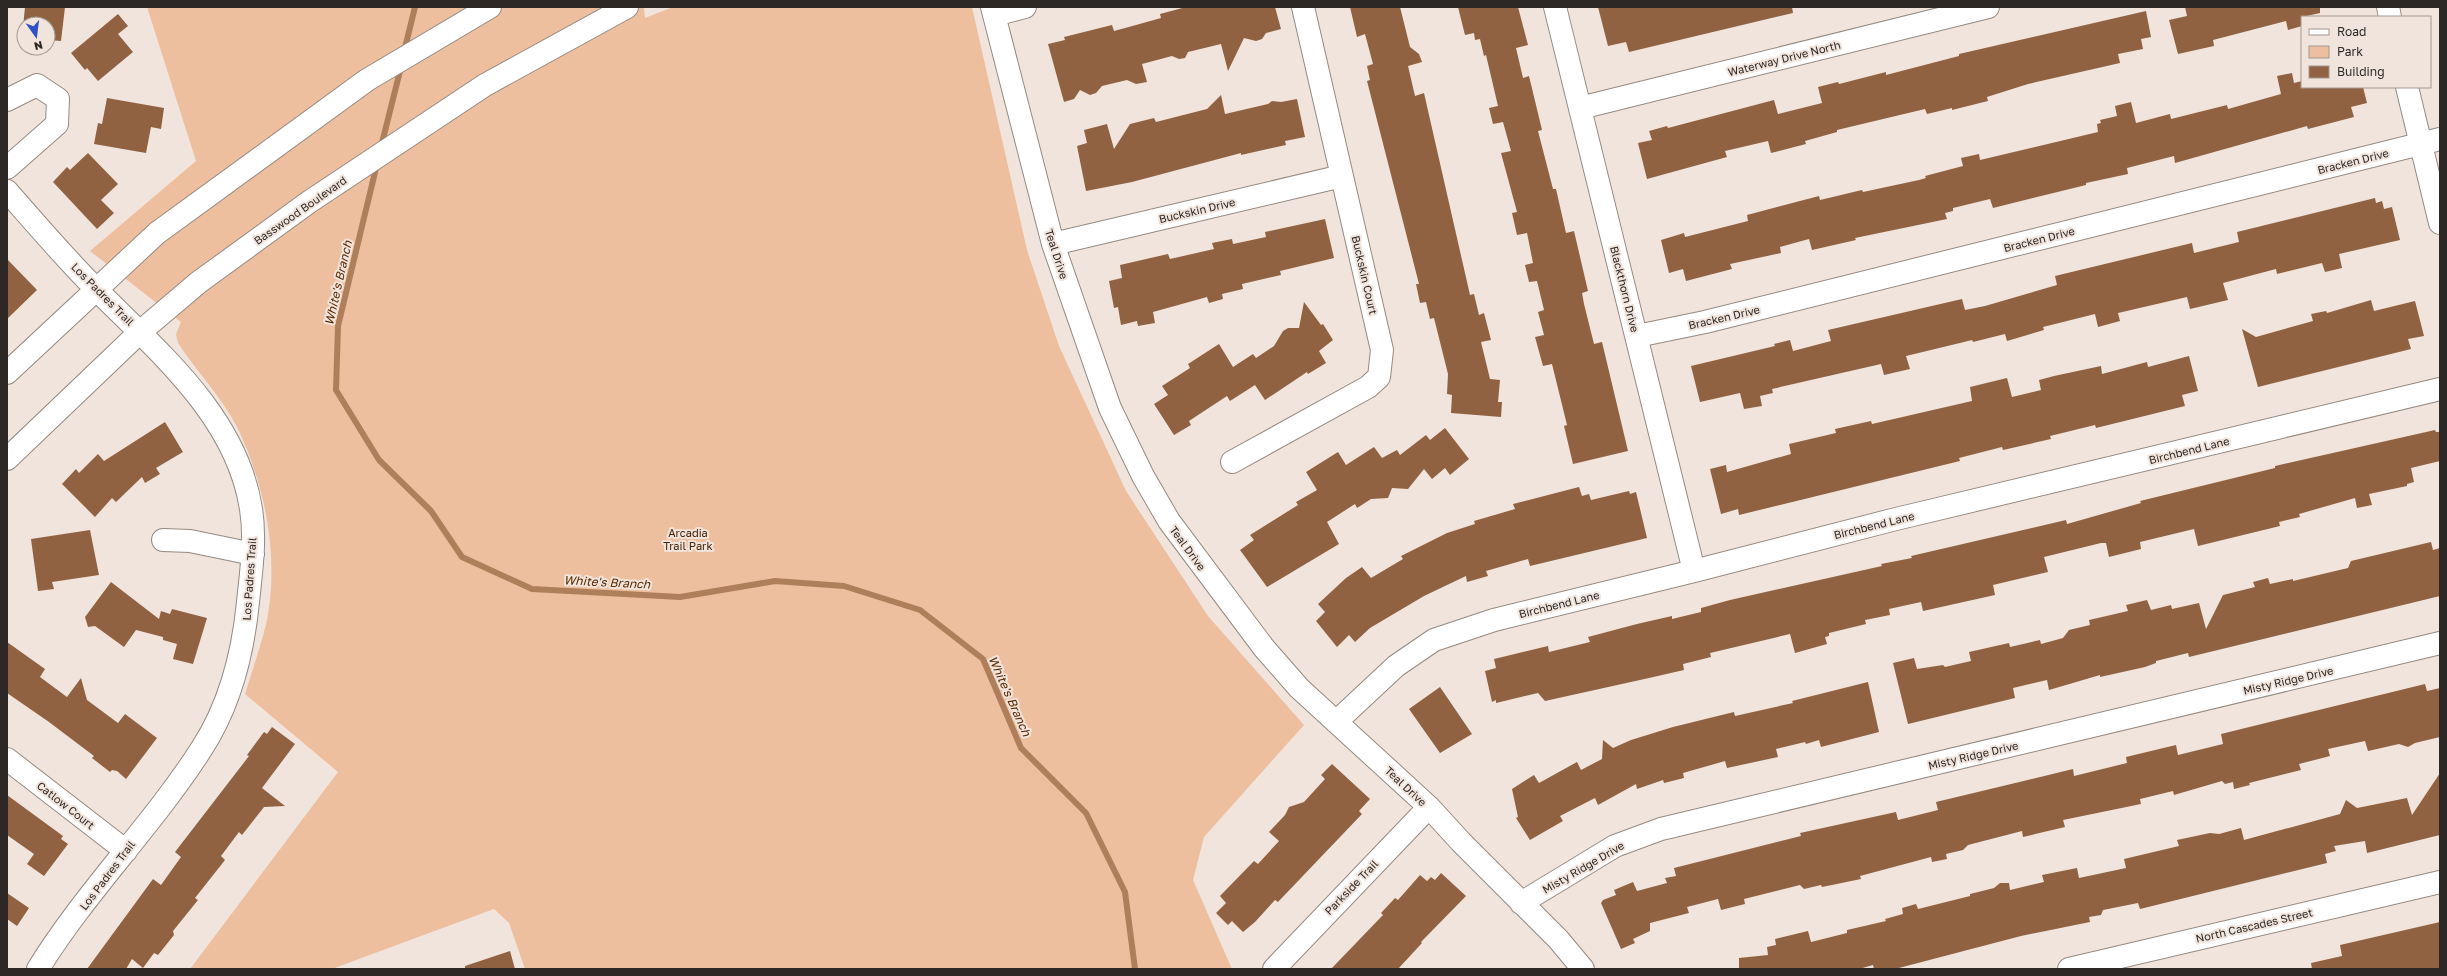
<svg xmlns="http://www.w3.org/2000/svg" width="2447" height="976" font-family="'Golos Text',sans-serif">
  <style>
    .green { fill: #eebf9e }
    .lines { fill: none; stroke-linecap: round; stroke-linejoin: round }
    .stream { stroke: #af7f5c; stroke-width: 6 }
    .building { fill: #906241 }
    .minor-casing { stroke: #958a82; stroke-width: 24 }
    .tertiary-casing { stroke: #958a82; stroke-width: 24 }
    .secondary-casing { stroke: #958a82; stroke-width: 24 }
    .minor { stroke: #fff; stroke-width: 22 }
    .tertiary { stroke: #fff; stroke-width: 22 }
    .secondary { stroke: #fff; stroke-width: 22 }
    .labels { text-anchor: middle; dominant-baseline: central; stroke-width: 4; stroke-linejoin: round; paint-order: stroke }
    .street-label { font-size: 11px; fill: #2d2825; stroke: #f1e4dc }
    .park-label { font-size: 11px; fill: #422105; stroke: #f1e4dc }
    .water-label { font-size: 12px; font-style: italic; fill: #592b00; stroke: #f1e4dc }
  </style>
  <rect width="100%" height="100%" fill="#f1e4dc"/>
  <path class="green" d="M 147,7 L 644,7 L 645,18 L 673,7 L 972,7 L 1027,250 L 1059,346 L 1126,491 L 1208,616 L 1304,725 L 1204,837 L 1193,880 L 1232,969 L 525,969 L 509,923 L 494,909 L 332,969 L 190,969 L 338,772 L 245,694 C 252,671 260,648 266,625 C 280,560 266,486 237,427 C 221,396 197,372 178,343 L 176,334 L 181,322 L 90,251 L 196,161 Z"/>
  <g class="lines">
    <path class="stream" d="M 404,52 L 415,7
      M 381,147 L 401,67
      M 377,164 L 338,326 L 336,390 L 379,460 L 431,511 L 462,557 L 532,589 L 680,597 L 775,581 L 844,586 L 920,610 L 983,659 L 1021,748 L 1086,813 L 1125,892 L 1135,969"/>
  </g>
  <path class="building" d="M 25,7 L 65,7 L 61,41 L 48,40 L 48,24 L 24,24 L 24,37 L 22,37 Z
    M 1186,7 L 1275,7 L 1281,29 L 1266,33 L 1262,39 L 1256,41 L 1244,38 L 1228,71 L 1221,44 L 1188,52 L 1185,58 L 1179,59 L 1172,56 L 1142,64 L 1147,82 L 1136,84 L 1127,80 L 1102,86 L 1096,93 L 1090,95 L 1080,90 L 1074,99 L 1064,102 L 1048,44 L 1065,40 L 1064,37 L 1112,25 L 1114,31 L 1136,25 L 1161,18 L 1160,14 Z
    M 1350,7 L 1400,7 L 1410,47 L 1419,54 L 1422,62 L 1408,66 L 1415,96 L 1424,93 L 1470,295 L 1474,294 L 1479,315 L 1484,313 L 1491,340 L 1481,342 L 1490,379 L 1500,380 L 1498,402 L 1502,402 L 1501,417 L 1451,413 L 1452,395 L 1447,394 L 1448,374 L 1434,318 L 1430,319 L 1426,302 L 1420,303 L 1416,284 L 1419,284 L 1367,81 L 1370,80 L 1367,66 L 1373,64 L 1365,34 L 1357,37 Z
    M 1458,7 L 1518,7 L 1528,45 L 1516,48 L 1523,78 L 1529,76 L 1542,130 L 1538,131 L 1553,189 L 1556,189 L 1566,233 L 1574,231 L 1588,291 L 1582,293 L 1584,304 L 1594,344 L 1602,342 L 1628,451 L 1573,464 L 1564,426 L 1567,425 L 1552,364 L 1543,366 L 1535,337 L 1544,335 L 1538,312 L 1544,310 L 1537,281 L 1529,282 L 1525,265 L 1533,263 L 1527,233 L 1517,235 L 1512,213 L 1517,212 L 1501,153 L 1511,151 L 1503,122 L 1493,124 L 1489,108 L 1498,106 L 1486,55 L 1484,56 L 1480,39 L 1475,40 L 1474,33 L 1465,35 Z
    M 1598,7 L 1792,7 L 1793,13 L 1629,52 L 1626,42 L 1608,46 Z
    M 2185,7 L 2320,7 L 2320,13 L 2302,17 L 2302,26 L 2288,30 L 2286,21 L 2213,40 L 2214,46 L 2178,54 L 2169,20 L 2187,16 Z
    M 2146,11 L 2151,37 L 2141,39 L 2143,49 L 2118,54 L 2120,63 L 2028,84 L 1987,97 L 1988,101 L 1952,110 L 1952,108 L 1927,114 L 1925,109 L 1837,130 L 1837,132 L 1805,141 L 1806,144 L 1771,153 L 1768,141 L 1725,151 L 1727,157 L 1647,179 L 1638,143 L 1652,140 L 1649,131 L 1667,126 L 1668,128 L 1774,100 L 1778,114 L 1822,103 L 1818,87 L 1838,82 L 1839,84 L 1886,72 L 1886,75 L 1959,56 L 1959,54 Z
    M 118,14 L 128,26 L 118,34 L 133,52 L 98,81 L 87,68 L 85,70 L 71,53 Z
    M 2292,73 L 2294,83 L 2302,81 L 2302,87 L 2363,87 L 2367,103 L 2351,107 L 2354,117 L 2308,129 L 2307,126 L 2175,163 L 2174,156 L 2127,168 L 2128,174 L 2086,183 L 2086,185 L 1993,208 L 1990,199 L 1953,208 L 1953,211 L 1945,213 L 1947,219 L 1855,238 L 1856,240 L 1812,250 L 1809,239 L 1780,247 L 1781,253 L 1730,264 L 1732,269 L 1686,281 L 1683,269 L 1669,273 L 1661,240 L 1684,233 L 1685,237 L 1748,221 L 1747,215 L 1819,196 L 1820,200 L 1862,190 L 1863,192 L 1919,180 L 1926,178 L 1925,176 L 1963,166 L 1961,158 L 1979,154 L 1980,160 L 2098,132 L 2097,124 L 2101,123 L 2100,120 L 2117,116 L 2115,106 L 2131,102 L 2136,123 L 2170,114 L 2171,119 L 2227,105 L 2228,109 L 2281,94 L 2277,76 Z
    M 1221,95 L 1225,114 L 1268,104 L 1272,101 L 1281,102 L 1297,99 L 1305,137 L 1285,141 L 1286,145 L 1241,155 L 1241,153 L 1132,182 L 1086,191 L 1077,146 L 1087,143 L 1084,130 L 1107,124 L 1114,149 L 1130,124 L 1154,118 L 1156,122 L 1207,109 Z
    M 107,98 L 164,108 L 161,129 L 151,127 L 146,153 L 94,144 L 98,123 L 102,124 Z
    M 88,153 L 118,184 L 101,200 L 114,213 L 97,229 L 53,182 L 67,167 L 70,170 Z
    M 2375,198 L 2376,203 L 2382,201 L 2384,209 L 2392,207 L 2400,240 L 2339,254 L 2342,268 L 2325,272 L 2322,263 L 2277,274 L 2276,269 L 2223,283 L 2228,300 L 2190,309 L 2187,297 L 2118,313 L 2120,321 L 2098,327 L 2095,314 L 2043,327 L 2044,330 L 2007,341 L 2005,334 L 1973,342 L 1972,340 L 1960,343 L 1906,356 L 1910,369 L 1884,375 L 1881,364 L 1772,389 L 1773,393 L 1760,396 L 1762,406 L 1744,409 L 1740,393 L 1700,402 L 1691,366 L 1775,346 L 1774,344 L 1790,340 L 1793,351 L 1831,341 L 1828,330 L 1962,299 L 1965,310 L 1985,306 L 2057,285 L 2055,276 L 2192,243 L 2194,253 L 2239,242 L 2237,232 Z
    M 1325,219 L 1334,258 L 1280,271 L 1281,275 L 1242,284 L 1243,289 L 1222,294 L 1223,299 L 1209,303 L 1207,297 L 1153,312 L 1155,323 L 1138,326 L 1137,321 L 1121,325 L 1118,307 L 1114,308 L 1109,281 L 1122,278 L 1120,265 L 1168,254 L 1170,259 L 1214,249 L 1212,243 L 1232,239 L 1233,244 L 1266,237 L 1265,232 Z
    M 7,259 L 37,290 L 7,319 Z
    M 2371,300 L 2374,311 L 2415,301 L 2424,336 L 2408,339 L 2411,349 L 2258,387 L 2242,329 L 2256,337 L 2313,321 L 2311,314 L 2326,311 L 2327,313 Z
    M 1304,302 L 1321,325 L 1323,324 L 1333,340 L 1319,351 L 1326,363 L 1308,374 L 1307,372 L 1265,400 L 1255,385 L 1230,401 L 1227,396 L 1189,421 L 1191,425 L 1174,435 L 1154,404 L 1168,395 L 1162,386 L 1190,368 L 1188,364 L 1219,344 L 1233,367 L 1253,354 L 1256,358 L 1274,346 L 1283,331 L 1288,328 L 1299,328 Z
    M 2189,356 L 2198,391 L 2182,395 L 2185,406 L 2096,428 L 2095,425 L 2050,436 L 2051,439 L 2003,450 L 2002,447 L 1959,458 L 1960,461 L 1739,515 L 1738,509 L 1721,514 L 1710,469 L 1726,465 L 1727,472 L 1791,454 L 1789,444 L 1836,433 L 1835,429 L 1871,421 L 1872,424 L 1972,401 L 1970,387 L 2007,378 L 2012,397 L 2041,390 L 2039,380 L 2054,376 L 2101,366 L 2102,374 L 2147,362 L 2148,367 Z
    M 165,422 L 183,452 L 156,468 L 160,474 L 145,483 L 142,477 L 116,502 L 112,498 L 95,517 L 62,484 L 76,469 L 79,473 L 98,454 L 104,461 Z
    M 1445,428 L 1469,459 L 1450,475 L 1445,468 L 1432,479 L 1424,469 L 1408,489 L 1392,488 L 1388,498 L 1371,499 L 1357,508 L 1355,504 L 1327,522 L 1339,544 L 1267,587 L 1240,550 L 1254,540 L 1250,535 L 1298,505 L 1296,502 L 1317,490 L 1306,472 L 1338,452 L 1346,465 L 1374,447 L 1382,458 L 1397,450 L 1400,455 L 1426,435 L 1430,440 Z
    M 2435,430 L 2436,432 L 2440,432 L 2440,461 L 2411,468 L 2414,482 L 2407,484 L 2407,486 L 2369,494 L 2372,505 L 2357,508 L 2355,498 L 2299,514 L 2300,517 L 2279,522 L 2280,526 L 2198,546 L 2194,529 L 2140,542 L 2141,549 L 2109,557 L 2106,543 L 2101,543 L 2044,557 L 2048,572 L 1993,585 L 1995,595 L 1923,611 L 1921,602 L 1889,609 L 1890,615 L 1865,620 L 1866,624 L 1829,633 L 1829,636 L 1825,637 L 1827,644 L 1795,653 L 1790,634 L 1710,653 L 1711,657 L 1683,664 L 1684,670 L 1649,678 L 1545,701 L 1538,693 L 1496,703 L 1496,700 L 1492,702 L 1485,671 L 1496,668 L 1494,659 L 1548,646 L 1549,652 L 1590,642 L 1588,637 L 1637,624 L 1672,616 L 1672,619 L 1701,612 L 1701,608 L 1730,600 L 1882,566 L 1881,564 L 1912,558 L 1911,556 L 2066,520 L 2067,524 L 2141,503 L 2140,501 L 2275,468 L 2275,466 Z
    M 1579,487 L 1582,496 L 1589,494 L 1591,500 L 1629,491 L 1630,494 L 1636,492 L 1647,538 L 1530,566 L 1528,559 L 1486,571 L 1488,576 L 1467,582 L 1466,576 L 1424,596 L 1370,628 L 1355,642 L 1349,635 L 1337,647 L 1316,621 L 1325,612 L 1318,604 L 1346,578 L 1362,567 L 1371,578 L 1403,559 L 1401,556 L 1447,533 L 1475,524 L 1474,521 L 1515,509 L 1513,504 Z
    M 90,530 L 99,575 L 52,582 L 54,589 L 38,591 L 31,539 Z
    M 2431,542 L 2433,550 L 2440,548 L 2440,596 L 2189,657 L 2188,653 L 2156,661 L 2156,663 L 2145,667 L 2100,677 L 2100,675 L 2049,690 L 2047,680 L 2013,688 L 2015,698 L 1908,724 L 1893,663 L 1914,658 L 1917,669 L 1943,665 L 1945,667 L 1971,661 L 1969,652 L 2009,643 L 2010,647 L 2040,640 L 2041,644 L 2063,638 L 2069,630 L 2090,625 L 2089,620 L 2128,611 L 2126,605 L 2147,600 L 2151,610 L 2171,605 L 2172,609 L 2199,603 L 2206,629 L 2223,595 L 2255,587 L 2253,582 L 2268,578 L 2270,584 L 2293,579 L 2293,581 L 2348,568 L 2351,561 Z
    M 111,582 L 159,619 L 161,611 L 170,614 L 172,609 L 207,618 L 193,664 L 173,659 L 177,644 L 163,640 L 163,637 L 136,630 L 124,647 L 95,626 L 88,627 L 85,617 Z
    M 7,642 L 45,669 L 40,677 L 67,697 L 81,678 L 87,700 L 118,723 L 125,714 L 157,738 L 126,779 L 117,771 L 112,770 L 110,772 L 92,758 L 94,756 L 49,722 L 7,693 Z
    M 1868,682 L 1879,732 L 1821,747 L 1819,740 L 1806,744 L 1805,742 L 1776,749 L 1778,757 L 1727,768 L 1725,761 L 1683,773 L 1684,778 L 1664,783 L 1663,780 L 1637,789 L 1636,784 L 1598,805 L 1595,798 L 1560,816 L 1563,821 L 1530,840 L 1516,818 L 1518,817 L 1512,789 L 1534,775 L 1539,783 L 1577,762 L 1581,770 L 1602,759 L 1603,740 L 1613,748 L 1631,740 L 1673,727 L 1734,712 L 1735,716 L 1793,703 L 1792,701 Z
    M 2425,684 L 2427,691 L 2440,688 L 2440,737 L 2415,743 L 2408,747 L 2399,744 L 2368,751 L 2365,741 L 2328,749 L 2330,756 L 2299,764 L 2301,770 L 2249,783 L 2250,785 L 2234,789 L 2233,782 L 2225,784 L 2222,781 L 2174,795 L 2173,791 L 2140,799 L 2141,804 L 2063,820 L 2065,827 L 2023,837 L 2022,831 L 1968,845 L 1963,850 L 1946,854 L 1947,859 L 1932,862 L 1931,857 L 1860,876 L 1861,879 L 1822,887 L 1821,885 L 1804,889 L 1800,885 L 1744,899 L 1745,904 L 1721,910 L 1718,899 L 1687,907 L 1689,913 L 1650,923 L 1650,931 L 1633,939 L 1635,943 L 1621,949 L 1601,903 L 1603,900 L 1616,895 L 1614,890 L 1633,882 L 1637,891 L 1667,883 L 1665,878 L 1676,876 L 1674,868 L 1801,836 L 1800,833 L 1896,812 L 1898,820 L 1938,810 L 1936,802 L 2073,769 L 2074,776 L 2127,763 L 2126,757 L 2176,745 L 2178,755 L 2223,744 L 2221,734 Z
    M 1440,687 L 1472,734 L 1440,753 L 1409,709 Z
    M 272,727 L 295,744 L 262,788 L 285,806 L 264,807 L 242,835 L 239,832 L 221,856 L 225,860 L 195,898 L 198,900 L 173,931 L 174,935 L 158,955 L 154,953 L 143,968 L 132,959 L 126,969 L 87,969 L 153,879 L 161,885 L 181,857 L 175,852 L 249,756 L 247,755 L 264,732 L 267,734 Z
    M 1332,764 L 1370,799 L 1359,811 L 1362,814 L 1278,902 L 1275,900 L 1255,922 L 1243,932 L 1232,921 L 1228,925 L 1216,913 L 1226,903 L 1220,896 L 1254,861 L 1258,864 L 1279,841 L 1269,832 L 1285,815 L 1289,807 L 1304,802 L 1325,779 L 1321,775 Z
    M 2440,773 L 2440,835 L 2367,853 L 2365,841 L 2334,846 L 2336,851 L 2325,854 L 2327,863 L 2140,909 L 2138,903 L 2103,910 L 2101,915 L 2089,917 L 2090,922 L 2021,936 L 1895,969 L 1874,969 L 1873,965 L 1859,969 L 1739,969 L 1739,958 L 1768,955 L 1767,947 L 1776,945 L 1775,939 L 1808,931 L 1811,942 L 1847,933 L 1847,930 L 1886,921 L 1885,919 L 1903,914 L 1902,908 L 1916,904 L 1918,909 L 1970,896 L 1970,894 L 1994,888 L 2000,883 L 2009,883 L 2010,890 L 2044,882 L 2042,875 L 2077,868 L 2079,878 L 2126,868 L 2124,859 L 2179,846 L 2177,840 L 2210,833 L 2219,834 L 2241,828 L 2244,840 L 2340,814 L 2346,800 L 2357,808 L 2407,798 L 2412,815 Z
    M 7,795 L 63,836 L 61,839 L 68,844 L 44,876 L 27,864 L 34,854 L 7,835 Z
    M 1441,873 L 1466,896 L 1421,942 L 1422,943 L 1398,969 L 1331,969 L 1383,915 L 1381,913 L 1395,898 L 1398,900 L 1420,875 L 1427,881 L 1431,877 L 1435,880 Z
    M 7,893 L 29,908 L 17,926 L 7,919 Z
    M 2440,922 L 2440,969 L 2312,969 L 2311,963 L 2342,956 L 2340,945 Z
    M 510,951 L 515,969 L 465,969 L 465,966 Z"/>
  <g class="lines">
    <defs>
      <path id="minor" d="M 992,7 L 1053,244 L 1110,408 L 1143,476 L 1169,521 L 1264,648 L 1299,688 L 1429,807 L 1461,842 L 1558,939 L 1583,969
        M 1555,7 L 1694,571
        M 994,15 L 1025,7
        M 7,100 L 37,85 L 58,99 L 57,124 L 7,168
        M 1580,108 L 1988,7
        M 7,191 C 36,224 64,257 95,288 C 157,351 237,416 251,509 C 256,540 251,572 248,602 C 243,653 230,705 202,748 C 153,825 86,891 38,969
        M 1053,244 L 1342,176
        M 1637,336 L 1705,322 L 2440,139
        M 1232,462 L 1368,387 L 1379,377 L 1382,350 L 1303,7
        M 163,540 L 190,541 L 253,554
        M 1336,722 L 1396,666 L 1434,640 L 1494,620 L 1694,571 L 1896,519 L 2440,389
        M 7,759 L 126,851
        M 1521,903 L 1615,846 L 1661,829 L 2440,643
        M 1274,969 L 1429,807
        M 2069,969 L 2440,882"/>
      <path id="tertiary" d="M 2388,7 L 2390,17
        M 2407,87 L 2440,223"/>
      <path id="secondary" d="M 7,373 L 157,233 L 367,80 L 490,7
        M 7,459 L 140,332 L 199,282 L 309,202 L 485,85 L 627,7"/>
    </defs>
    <use href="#minor" class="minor-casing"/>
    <use href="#tertiary" class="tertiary-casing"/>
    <use href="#secondary" class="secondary-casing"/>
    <use href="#minor" class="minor"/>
    <use href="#tertiary" class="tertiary"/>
    <use href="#secondary" class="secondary"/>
  </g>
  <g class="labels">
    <g class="street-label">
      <text transform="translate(1784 58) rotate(-14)">Waterway Drive North</text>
      <text transform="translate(2353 161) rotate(-14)">Bracken Drive</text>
      <text transform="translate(300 210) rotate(-35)">Basswood Boulevard</text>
      <text transform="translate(1197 210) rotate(-13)">Buckskin Drive</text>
      <text transform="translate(2039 239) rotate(-14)">Bracken Drive</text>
      <text transform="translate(1057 254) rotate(72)">Teal Drive</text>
      <text transform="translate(1365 275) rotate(77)">Buckskin Court</text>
      <text transform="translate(1625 289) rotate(76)">Blackthorn Drive</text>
      <text transform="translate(103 294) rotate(45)">Los Padres Trail</text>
      <text transform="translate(1724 317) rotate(-13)">Bracken Drive</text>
      <text transform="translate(2189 450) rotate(-14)">Birchbend Lane</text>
      <text transform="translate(1874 525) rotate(-14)">Birchbend Lane</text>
      <text transform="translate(1188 548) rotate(54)">Teal Drive</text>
      <text transform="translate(249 579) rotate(-86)">Los Padres Trail</text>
      <text transform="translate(1559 604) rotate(-14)">Birchbend Lane</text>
      <text transform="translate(2288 680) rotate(-13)">Misty Ridge Drive</text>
      <text transform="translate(1973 755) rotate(-13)">Misty Ridge Drive</text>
      <text transform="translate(1406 786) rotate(43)">Teal Drive</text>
      <text transform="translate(66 805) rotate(38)">Catlow Court</text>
      <text transform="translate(1583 867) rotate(-30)">Misty Ridge Drive</text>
      <text transform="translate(107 875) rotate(-53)">Los Padres Trail</text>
      <text transform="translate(1351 887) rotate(-46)">Parkside Trail</text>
      <text transform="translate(2254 925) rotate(-13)">North Cascades Street</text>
    </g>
    <g class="park-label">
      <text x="688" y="532">Arcadia<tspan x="688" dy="13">Trail Park</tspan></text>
    </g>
    <g class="water-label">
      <text transform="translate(338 283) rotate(-77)">White's Branch</text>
      <text transform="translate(607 582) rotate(3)">White's Branch</text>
      <text transform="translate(1010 696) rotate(66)">White's Branch</text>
    </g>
  </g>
  <rect width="2447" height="976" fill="none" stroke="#2d2825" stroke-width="16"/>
  <rect x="2301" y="16" width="130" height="72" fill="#f1e4dc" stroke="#a39993"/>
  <rect x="2309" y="29" width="20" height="6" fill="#ffffff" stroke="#a39993"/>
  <text x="2337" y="36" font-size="12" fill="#2d2825">Road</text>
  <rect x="2309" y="46" width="20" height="12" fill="#eebf9e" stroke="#a39993"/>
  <text x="2337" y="56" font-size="12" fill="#2d2825">Park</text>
  <rect x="2309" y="66" width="20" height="12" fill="#906241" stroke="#a39993"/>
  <text x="2337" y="76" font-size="12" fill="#2d2825">Building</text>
  <g transform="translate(36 36) rotate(166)"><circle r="19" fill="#f1e4dc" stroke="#a39993"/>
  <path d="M0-3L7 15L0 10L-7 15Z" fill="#2f52c2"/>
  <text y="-6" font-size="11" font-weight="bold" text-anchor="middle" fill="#2d2825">N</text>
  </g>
</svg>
